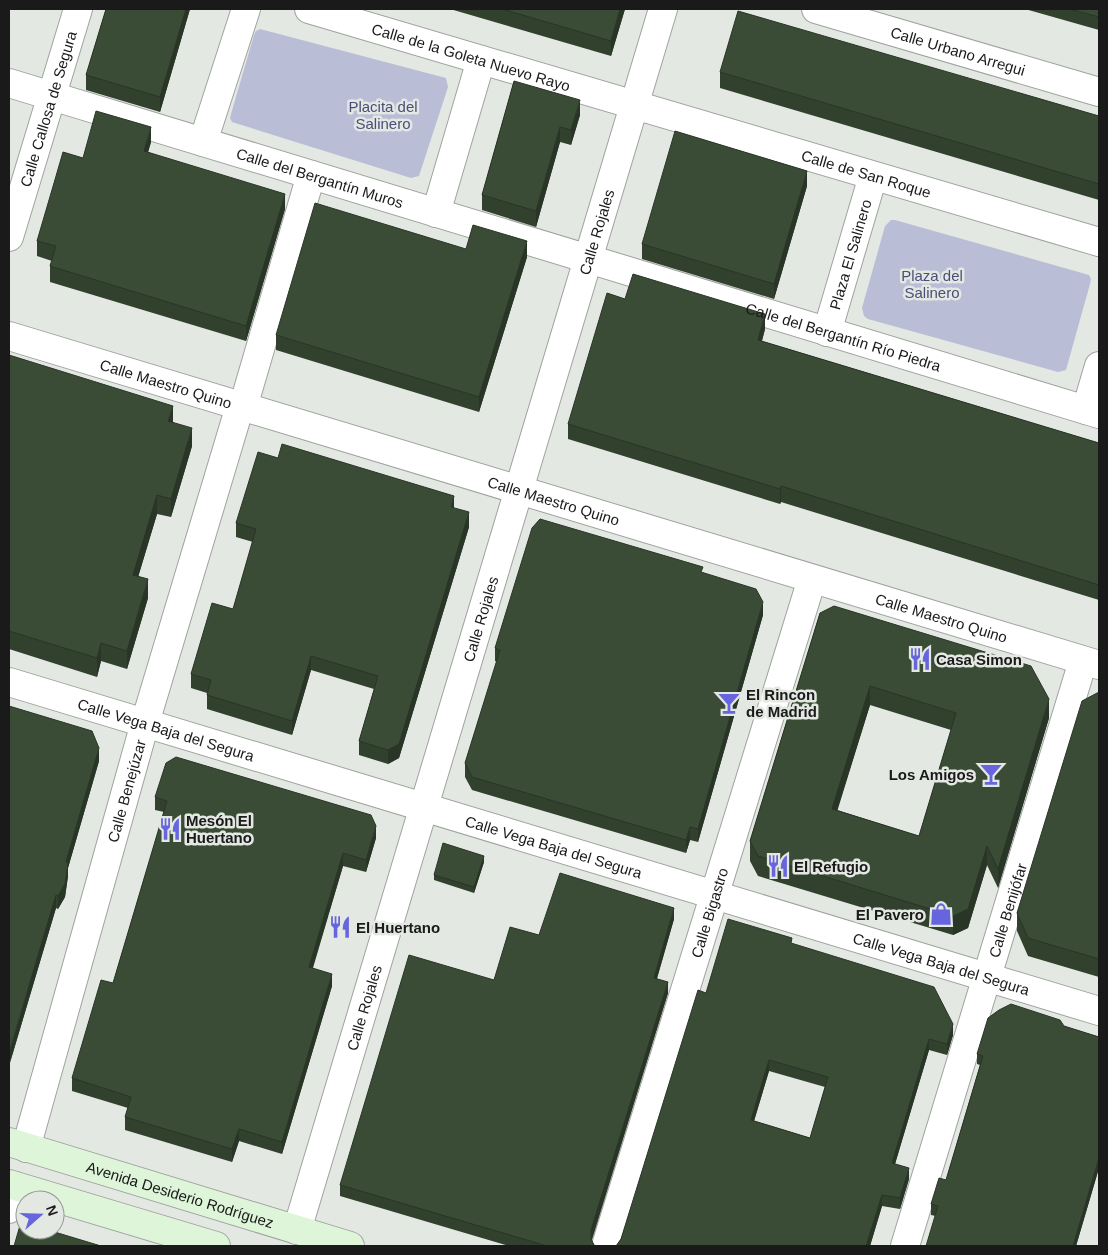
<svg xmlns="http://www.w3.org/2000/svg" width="1108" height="1255" font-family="Arial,sans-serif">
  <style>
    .green { fill: #b9bdd6 }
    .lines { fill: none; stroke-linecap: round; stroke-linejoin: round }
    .street-casing { stroke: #9fa39e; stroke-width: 30 }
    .secondary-casing { stroke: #9fa39e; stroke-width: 30 }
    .street { stroke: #fff; stroke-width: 28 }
    .secondary { stroke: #def5d9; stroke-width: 28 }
    .wall { fill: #32412e; fill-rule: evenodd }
    .shaded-wall { fill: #293526 }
    .building { fill: #3a4c36; stroke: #293526; fill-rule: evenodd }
    .labels { text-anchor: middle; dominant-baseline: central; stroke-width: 5; stroke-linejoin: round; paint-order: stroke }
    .street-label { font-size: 15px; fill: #191a19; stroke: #e4e8e3 }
    .park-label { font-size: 15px; fill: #4a4e79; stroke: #e4e8e3 }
    .poi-label { font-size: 15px; font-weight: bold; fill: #191a19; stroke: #e4e8e3; text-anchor: start }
  </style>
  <rect width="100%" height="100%" fill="#e4e8e3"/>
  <path class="green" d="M 260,29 L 446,78 L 448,87 L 419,176 L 411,178 L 232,122 L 230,118 L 231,114 L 254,35 L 256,31 Z
    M 891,220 L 895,220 L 1089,275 L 1091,279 L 1090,284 L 1066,370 L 1058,372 L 868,319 L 864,316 L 862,308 L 885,226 Z"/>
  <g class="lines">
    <defs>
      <g id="street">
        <path id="s1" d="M 309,9 L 1099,242"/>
        <path id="s2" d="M 816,9 L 1099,92"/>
        <path id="s3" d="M 9,83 L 1099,414"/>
        <path d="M 203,142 L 246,9"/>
        <path d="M 436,213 L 481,60"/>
        <path id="s4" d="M 9,237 L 78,9"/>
        <path id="s5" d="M 827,332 L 873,176"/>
        <path id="s6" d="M 9,336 L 1099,665"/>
        <path d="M 243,407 L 311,175"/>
        <path d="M 1086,410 L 1099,366"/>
        <path id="s7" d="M 9,682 L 1099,1011"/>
        <path id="s8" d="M 26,1148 L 145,723 L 240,406"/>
        <path d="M 9,1209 L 15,1186"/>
        <path id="s9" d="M 297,1230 L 663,9"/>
        <path id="s10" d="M 606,1246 L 812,579"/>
        <path id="s11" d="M 905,1246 L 1083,661"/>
      </g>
      <g id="secondary">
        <path id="s12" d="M 9,1142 L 350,1246"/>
        <path d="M 9,1184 L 216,1246"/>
      </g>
    </defs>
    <use href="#street" class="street-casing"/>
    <use href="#secondary" class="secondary-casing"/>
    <use href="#street" class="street"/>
    <use href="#secondary" class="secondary"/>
  </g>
  <path class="wall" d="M 106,9 L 190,9 L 160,112 L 86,90 L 86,75 Z
    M 450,9 L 625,9 L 611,56 Z
    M 1025,9 L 1099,9 L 1099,30 Z
    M 720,72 L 1099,116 L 1099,200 L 720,88 Z
    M 514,81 L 580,115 L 571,145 L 560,142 L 536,227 L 482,210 L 482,195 Z
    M 151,142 L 148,152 L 285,209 L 246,341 L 50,282 L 50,266 L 52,261 L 37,256 L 37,241 L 83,158 Z
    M 807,186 L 774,299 L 642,259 L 642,244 Z
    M 466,249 L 527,257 L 479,412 L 276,350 L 276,335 Z
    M 625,299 L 765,329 L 762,341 L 1099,443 L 1099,600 L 781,502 L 780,504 L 568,439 L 568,424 Z
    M 9,355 L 173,422 L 192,446 L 171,517 L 157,514 L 138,577 L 148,598 L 127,669 L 101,661 L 97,677 L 9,649 Z
    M 454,508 L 469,527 L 399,758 L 388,764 L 359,755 L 359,741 L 374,689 L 311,670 L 292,735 L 207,709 L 207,693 L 191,688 L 191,674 L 233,609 L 253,542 L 236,537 L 236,523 Z
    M 703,573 L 763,615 L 698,842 L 690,840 L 686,853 L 472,790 L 465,777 L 465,763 L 497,662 L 495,661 L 495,648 Z
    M 820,613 L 1049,718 L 998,888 L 987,865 L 968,928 L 953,935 L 758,876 L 750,861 L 750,841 ZM 870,705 L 951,730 L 919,836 L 837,810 Z
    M 1099,692 L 1099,977 L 1028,956 L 1017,931 L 1017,913 Z
    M 92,731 L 99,761 L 68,868 L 68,876 L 65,897 L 58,909 L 56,908 L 9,1066 Z
    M 155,797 L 376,838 L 366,872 L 343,866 L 313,968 L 332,986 L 282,1154 L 239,1141 L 232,1162 L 125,1130 L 125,1117 L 128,1108 L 72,1091 L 72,1078 L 113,983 L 164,812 L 155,810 Z
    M 484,862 L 474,893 L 434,880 L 434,875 Z
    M 674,919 L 657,978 L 668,993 L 592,1240 L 594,1245 L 596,1246 L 509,1246 L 340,1196 L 340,1185 L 494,980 L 539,935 Z
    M 792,944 L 953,1035 L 947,1055 L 929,1050 L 895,1164 L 909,1179 L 900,1209 L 882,1206 L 870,1246 L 616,1246 L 621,1239 L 706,993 ZM 769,1071 L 825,1087 L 810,1138 L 754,1121 Z
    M 1064,1026 L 1099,1037 L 1099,1168 L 1076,1246 L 931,1215 L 931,1204 L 946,1180 L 980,1065 L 977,1064 L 977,1054 Z"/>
  <path class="shaded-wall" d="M 186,9 L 190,9 L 160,112 L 160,97 Z
    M 620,9 L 625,9 L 611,56 L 611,41 Z
    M 580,100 L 580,115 L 571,145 L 571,130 Z
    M 151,127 L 151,142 L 144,166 L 144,151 Z
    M 560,127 L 560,142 L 536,227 L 536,211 Z
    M 807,171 L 807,186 L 774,299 L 774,284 Z
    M 285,194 L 285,209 L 246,341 L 246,326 Z
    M 527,241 L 527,257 L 479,412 L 479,397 Z
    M 765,314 L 765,329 L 758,355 L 758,340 Z
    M 173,406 L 173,425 L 168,421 Z
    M 192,428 L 192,446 L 171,517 L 171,499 Z
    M 781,486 L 781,502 L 780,504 L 780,489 Z
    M 157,495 L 157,514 L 133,594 L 133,575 Z
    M 454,496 L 454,511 L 451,507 Z
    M 469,512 L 469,527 L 399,758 L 388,764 L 388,750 Z
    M 148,579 L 148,598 L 127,669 L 127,651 Z
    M 763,602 L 763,615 L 698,842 L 698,829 Z
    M 101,643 L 101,661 L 97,677 L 97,658 Z
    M 311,656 L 311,670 L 292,735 L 292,721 Z
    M 870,686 L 870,705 L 832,828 L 832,809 Z
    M 1049,699 L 1049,718 L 998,888 L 998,869 Z
    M 99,748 L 99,761 L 68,868 L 68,876 L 65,897 L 58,909 L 58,896 L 66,862 Z
    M 376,826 L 376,838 L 366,872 L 366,860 Z
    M 690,827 L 690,840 L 686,853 L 686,840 Z
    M 987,846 L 987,865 L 968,928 L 953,935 L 953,916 Z
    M 343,853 L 343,866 L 309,979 L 309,967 Z
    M 484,856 L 484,862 L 474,893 L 474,887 Z
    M 56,895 L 56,908 L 9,1066 L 9,1053 Z
    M 674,908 L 674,919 L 654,989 L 654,978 Z
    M 332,974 L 332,986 L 282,1154 L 282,1142 Z
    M 668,982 L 668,993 L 591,1241 L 591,1230 Z
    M 953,1024 L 953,1035 L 947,1055 L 947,1044 Z
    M 929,1039 L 929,1050 L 892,1174 L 892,1163 Z
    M 769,1060 L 769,1071 L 751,1131 L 751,1120 Z
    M 239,1129 L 239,1141 L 232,1162 L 232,1149 Z
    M 1099,1158 L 1099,1168 L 1076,1246 L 1073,1246 Z
    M 909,1168 L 909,1179 L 900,1209 L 900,1198 Z
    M 882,1195 L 882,1206 L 870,1246 L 866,1246 Z"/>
  <path class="building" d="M 106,9 L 186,9 L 160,97 L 86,75 Z
    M 502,9 L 620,9 L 611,41 Z
    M 1069,9 L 1099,9 L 1099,17 Z
    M 738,11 L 1099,116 L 1099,184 L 720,72 Z
    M 514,81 L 580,100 L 571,130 L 560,127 L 536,211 L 482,195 Z
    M 96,111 L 151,127 L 144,151 L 285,194 L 246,326 L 50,266 L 56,246 L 37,241 L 54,183 L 63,152 L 83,158 Z
    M 675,131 L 807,171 L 774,284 L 642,244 Z
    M 315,203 L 466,249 L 473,225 L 527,241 L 479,397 L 276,335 Z
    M 633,274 L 765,314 L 758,340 L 1099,443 L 1099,585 L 781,486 L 780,489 L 568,424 L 607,293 L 625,299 Z
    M 9,355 L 173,406 L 168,421 L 192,428 L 171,499 L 157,495 L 133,575 L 148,579 L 127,651 L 101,643 L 97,658 L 9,631 Z
    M 282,444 L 454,496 L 451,507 L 469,512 L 399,744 L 388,750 L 359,741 L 378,676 L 311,656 L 292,721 L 207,695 L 211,680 L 191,674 L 212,603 L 233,609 L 256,529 L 236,523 L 258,452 L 278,458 Z
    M 540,519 L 703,567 L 701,572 L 756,589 L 763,602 L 698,829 L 690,827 L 686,840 L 472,777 L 465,763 L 500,650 L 495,648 L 532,528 Z
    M 834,606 L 1031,666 L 1049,699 L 998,869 L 987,846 L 968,909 L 953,916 L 758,856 L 750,841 L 820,613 ZM 870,686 L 956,713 L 919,836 L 832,809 Z
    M 1099,692 L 1099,959 L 1028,938 L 1017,913 L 1082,701 Z
    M 9,706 L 92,731 L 99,748 L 66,862 L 68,863 L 65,884 L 58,896 L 56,895 L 9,1053 Z
    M 176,757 L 371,815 L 376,826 L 366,860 L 343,853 L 309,967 L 332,974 L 282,1142 L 239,1129 L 232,1149 L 125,1117 L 131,1097 L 72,1078 L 101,980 L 113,983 L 167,801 L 155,797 L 166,763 Z
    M 443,843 L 484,856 L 474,887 L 434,875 Z
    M 560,873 L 674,908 L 654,978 L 668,982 L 591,1230 L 591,1239 L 594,1245 L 596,1246 L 547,1246 L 340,1185 L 409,955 L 494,980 L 510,927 L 539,935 Z
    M 728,919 L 792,938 L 791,943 L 934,987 L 953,1024 L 947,1044 L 929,1039 L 892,1163 L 909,1168 L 900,1198 L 882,1195 L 866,1246 L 616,1246 L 621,1239 L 698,990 L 706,993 ZM 769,1060 L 828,1077 L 810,1138 L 751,1120 Z
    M 1011,1004 L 1060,1020 L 1064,1026 L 1099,1037 L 1099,1158 L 1073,1246 L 926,1246 L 938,1206 L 931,1204 L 939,1178 L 946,1180 L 983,1056 L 977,1054 L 988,1018 L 999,1010 Z
    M 21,1222 L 25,1223 L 25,1230 L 48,1230 L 101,1246 L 14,1246 Z"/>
  <defs>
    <symbol id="restaurant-bare" viewBox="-9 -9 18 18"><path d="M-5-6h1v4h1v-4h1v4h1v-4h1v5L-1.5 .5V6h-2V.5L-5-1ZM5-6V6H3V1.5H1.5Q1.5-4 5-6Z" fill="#6665de" stroke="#e4e8e3" stroke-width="2.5" paint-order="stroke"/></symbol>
    <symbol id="bar-bare" viewBox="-9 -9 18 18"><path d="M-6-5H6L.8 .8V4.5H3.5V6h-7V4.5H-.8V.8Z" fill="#6665de" stroke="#e4e8e3" stroke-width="2.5" paint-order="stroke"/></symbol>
    <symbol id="shop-bare" viewBox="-9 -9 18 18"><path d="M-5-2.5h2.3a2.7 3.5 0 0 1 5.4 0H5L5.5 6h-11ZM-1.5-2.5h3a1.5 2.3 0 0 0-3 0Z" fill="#6665de" stroke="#e4e8e3" stroke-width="2.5" paint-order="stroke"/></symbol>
  </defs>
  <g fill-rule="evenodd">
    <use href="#restaurant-bare" x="904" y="643" width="32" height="32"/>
    <use href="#bar-bare" x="713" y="687" width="32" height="32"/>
    <use href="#bar-bare" x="975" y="758" width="32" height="32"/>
    <use href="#restaurant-bare" x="154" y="813" width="32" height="32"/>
    <use href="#restaurant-bare" x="762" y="850" width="32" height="32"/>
    <use href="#shop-bare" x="925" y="898" width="32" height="32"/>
    <use href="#restaurant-bare" x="324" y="911" width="32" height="32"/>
  </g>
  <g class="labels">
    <g class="street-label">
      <text stroke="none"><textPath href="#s2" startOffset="148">Calle Urbano Arregui</textPath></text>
      <text stroke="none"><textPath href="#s1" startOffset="169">Calle de la Goleta Nuevo Rayo</textPath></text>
      <text stroke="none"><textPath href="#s4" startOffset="134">Calle Callosa de Segura</textPath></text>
      <text stroke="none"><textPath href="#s1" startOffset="581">Calle de San Roque</textPath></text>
      <text stroke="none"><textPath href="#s3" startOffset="325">Calle del Bergantín Muros</textPath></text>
      <text stroke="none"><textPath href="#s9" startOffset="1042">Calle Rojales</textPath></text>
      <text stroke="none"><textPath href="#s5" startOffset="81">Plaza El Salinero</textPath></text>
      <text stroke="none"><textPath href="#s3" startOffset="872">Calle del Bergantín Río Piedra</textPath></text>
      <text stroke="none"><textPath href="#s6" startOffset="164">Calle Maestro Quino</textPath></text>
      <text stroke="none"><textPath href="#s6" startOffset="569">Calle Maestro Quino</textPath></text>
      <text stroke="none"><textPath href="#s6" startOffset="974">Calle Maestro Quino</textPath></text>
      <text stroke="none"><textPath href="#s9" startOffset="638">Calle Rojales</textPath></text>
      <text stroke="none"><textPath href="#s7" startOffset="164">Calle Vega Baja del Segura</textPath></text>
      <text stroke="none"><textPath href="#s8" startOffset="371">Calle Benejúzar</textPath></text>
      <text stroke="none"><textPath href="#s7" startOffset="569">Calle Vega Baja del Segura</textPath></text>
      <text stroke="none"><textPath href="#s11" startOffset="351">Calle Benijófar</textPath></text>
      <text stroke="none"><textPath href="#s10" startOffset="349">Calle Bigastro</textPath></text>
      <text stroke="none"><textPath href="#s7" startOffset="974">Calle Vega Baja del Segura</textPath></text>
      <text stroke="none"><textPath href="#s9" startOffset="232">Calle Rojales</textPath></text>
      <text stroke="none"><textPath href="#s12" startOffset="179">Avenida Desiderio Rodríguez</textPath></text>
    </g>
    <g class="park-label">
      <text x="383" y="106">Placita del<tspan x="383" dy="17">Salinero</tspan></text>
      <text x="932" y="275">Plaza del<tspan x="932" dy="17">Salinero</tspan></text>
    </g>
    <g class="poi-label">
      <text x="936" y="659">Casa Simon</text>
      <text x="746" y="694">El Rincon<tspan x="746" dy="17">de Madrid</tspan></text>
      <text x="974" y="774" text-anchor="end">Los Amigos</text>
      <text x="186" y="820">Mesón El<tspan x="186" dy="17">Huertano</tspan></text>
      <text x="794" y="866">El Refugio</text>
      <text x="924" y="914" text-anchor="end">El Pavero</text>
      <text x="356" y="927">El Huertano</text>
    </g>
  </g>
  <rect width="1108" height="1255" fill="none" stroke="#191a19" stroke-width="20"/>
  <g transform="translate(40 1215) rotate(70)"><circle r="24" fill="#e4e8e3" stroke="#939692"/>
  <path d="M0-4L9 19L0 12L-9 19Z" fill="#6665de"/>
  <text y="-8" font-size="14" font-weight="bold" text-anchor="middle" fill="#191a19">N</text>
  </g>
</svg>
